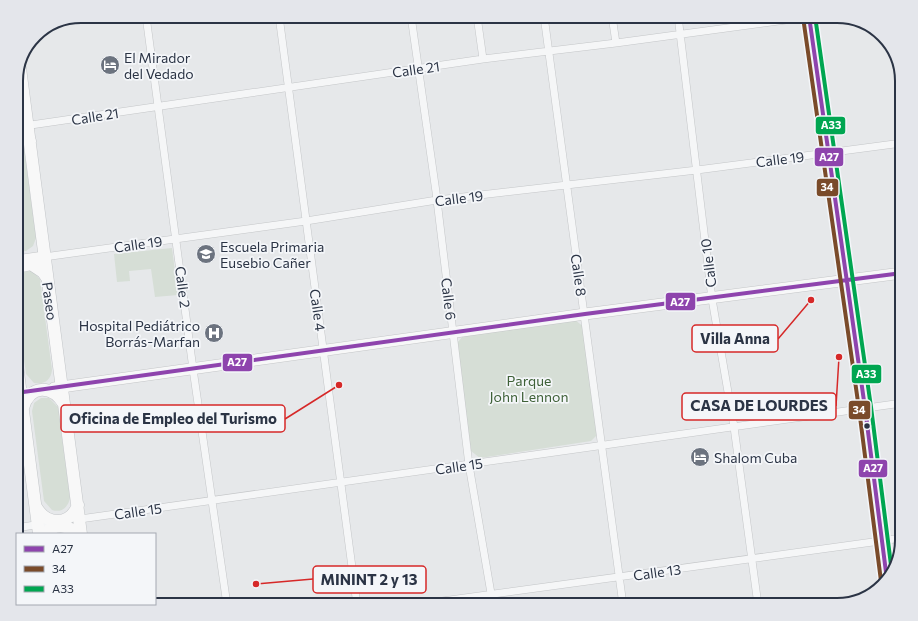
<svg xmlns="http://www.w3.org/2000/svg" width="918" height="621" font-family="Commissioner,sans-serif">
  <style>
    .green { fill: #d6ded6 }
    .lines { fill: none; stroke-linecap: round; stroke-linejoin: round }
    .street-casing { stroke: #c4c6c8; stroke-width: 8 }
    .secondary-casing { stroke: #c4c6c8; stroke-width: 12 }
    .primary-casing { stroke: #c2c5c8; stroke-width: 13 }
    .street { stroke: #f5f6f7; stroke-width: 7 }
    .secondary { stroke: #f8f8f8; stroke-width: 11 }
    .primary { stroke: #f8f8f8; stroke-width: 12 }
    .bus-1-casing { stroke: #f4f6f9; stroke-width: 7 }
    .bus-2-casing { stroke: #f4f6f9; stroke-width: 7 }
    .bus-3-casing { stroke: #f4f6f9; stroke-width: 7 }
    .bus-1 { stroke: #8e44ad; stroke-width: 4 }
    .bus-2 { stroke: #7a4b2a; stroke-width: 4 }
    .bus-3 { stroke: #00a651; stroke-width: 4 }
    .bus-dot { fill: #2b3445; stroke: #f4f6f9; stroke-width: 1.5 }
    .labels { text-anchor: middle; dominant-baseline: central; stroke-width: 3.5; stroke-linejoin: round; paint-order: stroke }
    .poi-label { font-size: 14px; fill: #2b3445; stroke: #f4f6f9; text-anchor: start }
    .street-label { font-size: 14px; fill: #2b3445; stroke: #f4f6f9 }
    .park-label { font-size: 14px; fill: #3f6138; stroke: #f4f6f9 }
    .rim { fill: none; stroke: #2b3445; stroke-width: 2 }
    .leader { fill: none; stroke: #d62828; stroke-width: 1.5 }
    .callout-dot { fill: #d62828; stroke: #f4f6f9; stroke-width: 1.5 }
    .callout { fill: #f4f6f9; stroke: #d62828; stroke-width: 1.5 }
    .callout-label { font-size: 15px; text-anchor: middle; font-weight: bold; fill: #2b3445 }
    .line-badge { stroke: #f4f6f9; stroke-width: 1.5 }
    .badge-label { font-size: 11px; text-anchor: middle; font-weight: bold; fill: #fff }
  </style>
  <rect width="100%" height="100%" fill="#e6e8ea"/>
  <path class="green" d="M 16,139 L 24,147 L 36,238 L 33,246 L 26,251 L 16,250 Z
    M 172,248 L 178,295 L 155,297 L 151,269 L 129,271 L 130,281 L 117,282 L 114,254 Z
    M 28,270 L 32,271 L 40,279 L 52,370 C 51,380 44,385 34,383 L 26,374 L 16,301 L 16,276 L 20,272 Z
    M 575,320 L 584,327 L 597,435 L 591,441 L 480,458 L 471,451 L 457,343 L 463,336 Z
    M 41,398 L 49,398 L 58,407 L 70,498 C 68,508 61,513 52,510 L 44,501 L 32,411 L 34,403 Z"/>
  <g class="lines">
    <defs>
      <path id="street" d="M 146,16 L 193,369 L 227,605
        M 279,16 L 357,605
        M 411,16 L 436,192 L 469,465 L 493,605
        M 477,16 L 483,59
        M 544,16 L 623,605
        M 612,16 L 616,43
        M 678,16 L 712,299 L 734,427 L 758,605
        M 24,126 L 483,59 L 616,43 L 816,16
        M 44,257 L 306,221 L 437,200 L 697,170 L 902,143
        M 80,519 L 902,403
        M 16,528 L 54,522
        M 413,605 L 902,538"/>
      <path id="secondary" d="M 809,16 L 865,408 L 887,580
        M 23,260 L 44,257
        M 54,388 L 585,314 L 902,273"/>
      <path id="primary" d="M 20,68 L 81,534
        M 16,129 L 26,135 L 30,141
        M 16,267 L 31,264 L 43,272 L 47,278
        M 16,357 L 39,534
        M 23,408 C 30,384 52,385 64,404
        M 36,507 C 47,526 70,526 78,505
        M 45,534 C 54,523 68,525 78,534
        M 91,604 L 91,605"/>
    </defs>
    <use href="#street" class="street-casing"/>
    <use href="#secondary" class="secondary-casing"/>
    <use href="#primary" class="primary-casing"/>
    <use href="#street" class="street"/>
    <use href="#secondary" class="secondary"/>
    <use href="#primary" class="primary"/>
    <defs>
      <path id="bus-1" d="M 809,16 L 865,408 L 887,580
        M 16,393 L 585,314 L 902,273"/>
      <path id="bus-2" d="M 803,17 L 859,409 L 881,581"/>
      <path id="bus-3" d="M 815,16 L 871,407 L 892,573"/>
    </defs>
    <use href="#bus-1" class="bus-1-casing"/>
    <use href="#bus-2" class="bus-2-casing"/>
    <use href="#bus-3" class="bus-3-casing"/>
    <use href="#bus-1" class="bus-1"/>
    <use href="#bus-2" class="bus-2"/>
    <use href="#bus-3" class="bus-3"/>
  </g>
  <defs>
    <symbol id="hotel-disc" viewBox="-11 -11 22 22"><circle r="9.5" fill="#6c737f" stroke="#f4f6f9"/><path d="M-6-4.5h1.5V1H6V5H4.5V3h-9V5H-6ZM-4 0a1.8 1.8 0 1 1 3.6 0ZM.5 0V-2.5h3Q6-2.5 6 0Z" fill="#fff"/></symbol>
    <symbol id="school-disc" viewBox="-11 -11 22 22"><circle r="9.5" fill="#6c737f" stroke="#f4f6f9"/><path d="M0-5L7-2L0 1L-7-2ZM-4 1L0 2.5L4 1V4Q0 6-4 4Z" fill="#fff"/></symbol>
    <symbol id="hospital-disc" viewBox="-11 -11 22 22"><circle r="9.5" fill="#6c737f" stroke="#f4f6f9"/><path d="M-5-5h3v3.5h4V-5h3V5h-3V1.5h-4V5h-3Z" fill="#fff"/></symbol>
  </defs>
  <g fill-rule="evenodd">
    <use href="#hotel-disc" x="99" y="54" width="22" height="22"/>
    <use href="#school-disc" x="195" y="243" width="22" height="22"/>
    <use href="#hospital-disc" x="203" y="322" width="22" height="22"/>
    <use href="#hotel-disc" x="689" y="446" width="22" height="22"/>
  </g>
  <circle class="bus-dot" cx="867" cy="426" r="3.5"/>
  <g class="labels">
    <g class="poi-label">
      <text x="124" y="57">El Mirador<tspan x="124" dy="16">del Vedado</tspan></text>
      <text x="220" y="246">Escuela Primaria<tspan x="220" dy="16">Eusebio Cañer</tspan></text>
      <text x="200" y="325" text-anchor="end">Hospital Pediátrico<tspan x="200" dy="16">Borrás-Marfan</tspan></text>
      <text x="714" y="457">Shalom Cuba</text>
    </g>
    <g class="street-label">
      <text transform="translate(416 69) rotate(-8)">Calle 21</text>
      <text transform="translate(95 116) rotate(-9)">Calle 21</text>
      <text transform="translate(780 159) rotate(-7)">Calle 19</text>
      <text transform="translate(459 198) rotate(-7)">Calle 19</text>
      <text transform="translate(138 244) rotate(-8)">Calle 19</text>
      <text transform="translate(708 263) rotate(-97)">Calle 10</text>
      <text transform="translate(579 275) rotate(82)">Calle 8</text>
      <text transform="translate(183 287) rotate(83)">Calle 2</text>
      <text transform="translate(449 299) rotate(83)">Calle 6</text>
      <text transform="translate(50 301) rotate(82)">Paseo</text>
      <text transform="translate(318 310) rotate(82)">Calle 4</text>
      <text transform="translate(459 466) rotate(-8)">Calle 15</text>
      <text transform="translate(138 511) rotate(-8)">Calle 15</text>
      <text transform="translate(657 572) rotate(-8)">Calle 13</text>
    </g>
    <g class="park-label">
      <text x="529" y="380">Parque<tspan x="529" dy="16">John Lennon</tspan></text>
    </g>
  </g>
  <path d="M0 0H918V621H0ZM81 23H837A58 58 0 0 1 895 81V540A58 58 0 0 1 837 598H81A58 58 0 0 1 23 540V81A58 58 0 0 1 81 23Z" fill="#e4e6eb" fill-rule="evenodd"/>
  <path class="rim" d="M81 23H837A58 58 0 0 1 895 81V540A58 58 0 0 1 837 598H81A58 58 0 0 1 23 540V81A58 58 0 0 1 81 23Z"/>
  <path class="leader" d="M811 300L778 339M839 357L836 406M339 385L285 419M256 584L313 579"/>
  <g class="callout-dot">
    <circle cx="811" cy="300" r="4"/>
    <circle cx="839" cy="357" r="4"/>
    <circle cx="339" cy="385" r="4"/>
    <circle cx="256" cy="584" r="4"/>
  </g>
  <g class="callout">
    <rect x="692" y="325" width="86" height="27" rx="4"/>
    <rect x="682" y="393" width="154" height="27" rx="4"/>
    <rect x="61" y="405" width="224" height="27" rx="4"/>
    <rect x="313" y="566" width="113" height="27" rx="4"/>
  </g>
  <g class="callout-label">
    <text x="735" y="344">Villa Anna</text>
    <text x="759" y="411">CASA DE LOURDES</text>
    <text x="173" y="424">Oficina de Empleo del Turismo</text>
    <text x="369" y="585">MININT 2 y 13</text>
  </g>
  <g class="line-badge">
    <rect x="815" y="116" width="31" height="19" rx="4" fill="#00a651"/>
    <rect x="814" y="147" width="30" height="20" rx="4" fill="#8e44ad"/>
    <rect x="816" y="178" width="23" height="19" rx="4" fill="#7a4b2a"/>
    <rect x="665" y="292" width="31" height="19" rx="4" fill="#8e44ad"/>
    <rect x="222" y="353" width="31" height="19" rx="4" fill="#8e44ad"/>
    <rect x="851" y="364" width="31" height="20" rx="4" fill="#00a651"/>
    <rect x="848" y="400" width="23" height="20" rx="4" fill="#7a4b2a"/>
    <rect x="858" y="459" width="30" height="19" rx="4" fill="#8e44ad"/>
  </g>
  <g class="badge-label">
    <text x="831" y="129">A33</text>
    <text x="829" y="161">A27</text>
    <text x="827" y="191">34</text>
    <text x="680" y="306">A27</text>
    <text x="237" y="366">A27</text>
    <text x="866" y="378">A33</text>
    <text x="859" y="414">34</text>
    <text x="873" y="472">A27</text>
  </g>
  <rect x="16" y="533" width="140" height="72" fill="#f4f6f9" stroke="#a4a8b1"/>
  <rect x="24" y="546" width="20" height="6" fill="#8e44ad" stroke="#a4a8b1"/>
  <text x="52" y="553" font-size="12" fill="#2b3445">A27</text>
  <rect x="24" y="566" width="20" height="6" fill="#7a4b2a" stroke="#a4a8b1"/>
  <text x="52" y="573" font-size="12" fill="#2b3445">34</text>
  <rect x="24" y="586" width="20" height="6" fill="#00a651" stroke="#a4a8b1"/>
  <text x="52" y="593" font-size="12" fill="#2b3445">A33</text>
</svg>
